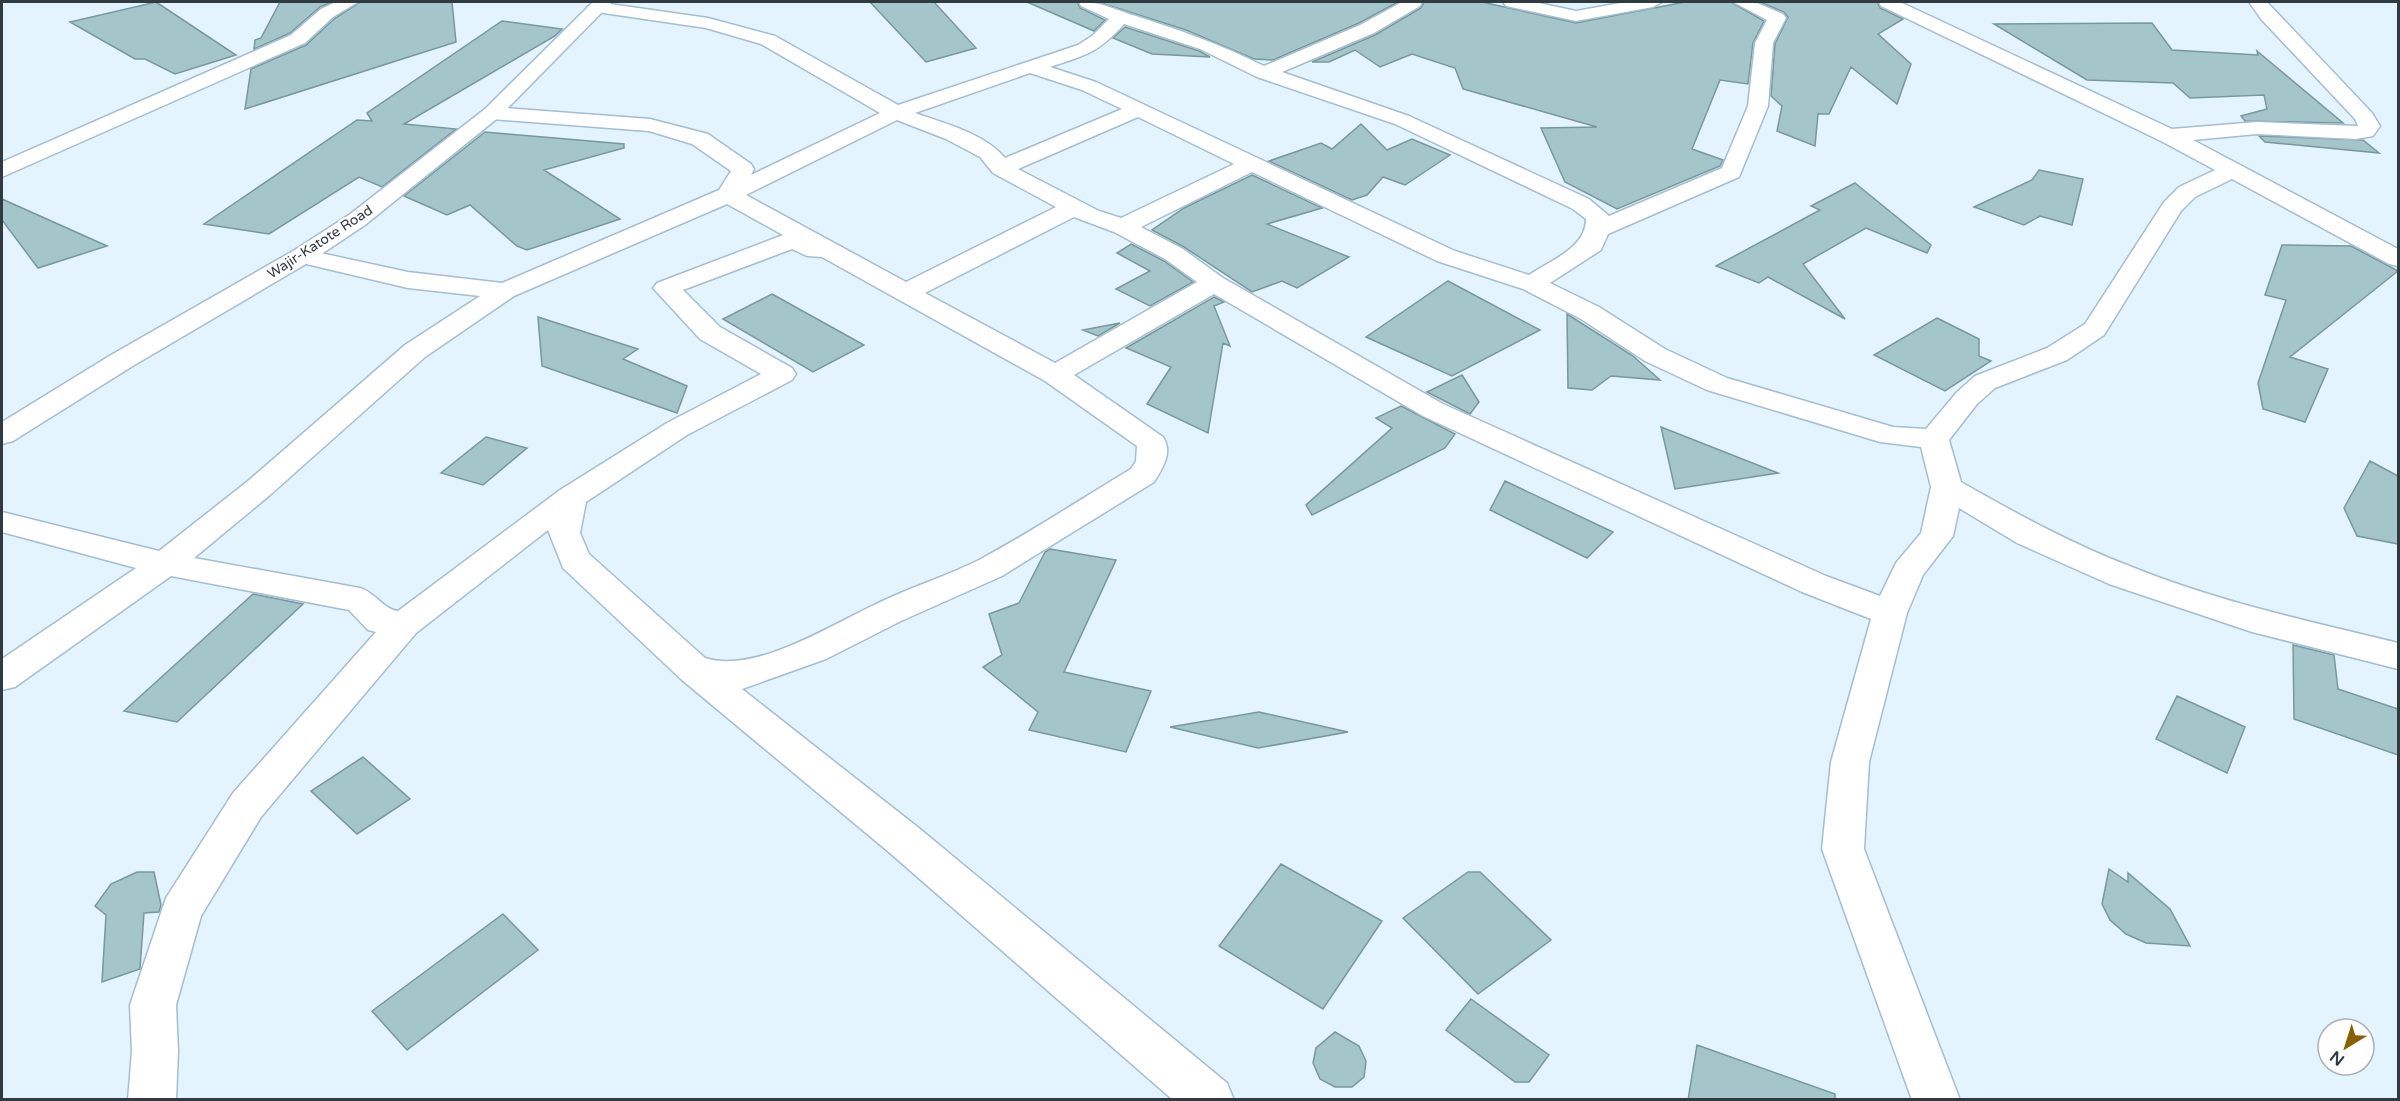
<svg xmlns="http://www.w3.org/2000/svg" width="2400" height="1101" font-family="'Varela Round',sans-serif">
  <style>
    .building { fill: #a4c6cb; stroke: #77989d; stroke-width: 1.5 }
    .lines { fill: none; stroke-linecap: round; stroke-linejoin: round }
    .minor-casing { stroke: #a4bdcf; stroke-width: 3 }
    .tertiary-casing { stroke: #a4bdcf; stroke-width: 3 }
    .minor { fill: #fff; fill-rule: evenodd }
    .tertiary { fill: #fff; fill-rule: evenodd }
    .labels { text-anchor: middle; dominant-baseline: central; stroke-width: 4.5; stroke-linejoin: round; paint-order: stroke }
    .far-street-label { font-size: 14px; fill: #2f3a41; stroke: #fefefe }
  </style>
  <rect width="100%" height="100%" fill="#e4f4ff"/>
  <path class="building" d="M 156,2 L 236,55 L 175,74 L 145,59 L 135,59 L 70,22 Z
    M 280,2 L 332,2 L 320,7 L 290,33 L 254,49 L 255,40 L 261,38 Z
    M 360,2 L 452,2 L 456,42 L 245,109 L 251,69 L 306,45 L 334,19 Z
    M 870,2 L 934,2 L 976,48 L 926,62 Z
    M 1027,2 L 1077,2 L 1080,8 L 1105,20 L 1094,31 Z
    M 1098,2 L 1398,2 L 1359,23 L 1273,60 L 1254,59 L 1186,30 Z
    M 1424,2 L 1482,2 L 1576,23 L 1685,2 L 1731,2 L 1764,21 L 1753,43 L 1748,84 L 1720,80 L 1692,149 L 1723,160 L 1720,166 L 1617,209 L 1565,182 L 1541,128 L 1597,127 L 1463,89 L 1455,68 L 1412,54 L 1380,67 L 1355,50 L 1329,62 L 1312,62 L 1375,35 L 1421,8 Z
    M 1760,2 L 1877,2 L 1880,8 L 1903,19 L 1878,34 L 1911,64 L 1897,104 L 1851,67 L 1829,114 L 1818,114 L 1815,146 L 1777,131 L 1782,106 L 1771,96 L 1775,44 L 1788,17 L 1784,12 Z
    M 502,21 L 562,29 L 555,36 L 404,124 L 456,129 L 382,187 L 359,177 L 269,234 L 204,224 L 357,120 L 372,121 L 367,113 Z
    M 2152,23 L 2172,50 L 2258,55 L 2257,51 L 2343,123 L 2245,121 L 2241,116 L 2267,109 L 2264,95 L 2190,98 L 2173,83 L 2087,80 L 1994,24 Z
    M 1125,27 L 1199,51 L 1210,57 L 1152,54 L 1113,38 Z
    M 1361,124 L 1387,150 L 1412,139 L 1450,155 L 1405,185 L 1383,177 L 1367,195 L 1352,200 L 1269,161 L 1321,143 L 1332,149 Z
    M 485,132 L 624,144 L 624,148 L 544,170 L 620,219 L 527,250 L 517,246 L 470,205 L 447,215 L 404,196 Z
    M 2259,136 L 2363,140 L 2379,153 L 2265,142 Z
    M 2039,170 L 2083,179 L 2072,225 L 2040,216 L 2024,225 L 1974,207 L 2032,180 Z
    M 1252,175 L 1322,208 L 1267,224 L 1349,257 L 1297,288 L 1282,281 L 1252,292 L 1184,247 L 1152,230 L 1184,208 Z
    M 1855,183 L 1931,245 L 1927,253 L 1866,228 L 1803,264 L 1845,319 L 1768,277 L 1759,283 L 1716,266 L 1820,210 L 1811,206 Z
    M 2,199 L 107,246 L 38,268 L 2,220 Z
    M 1131,244 L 1164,261 L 1193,282 L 1150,306 L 1116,289 L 1150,271 L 1117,253 Z
    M 2282,245 L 2351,246 L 2398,271 L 2290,357 L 2328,369 L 2305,422 L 2263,409 L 2258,383 L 2286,300 L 2265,295 Z
    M 1448,281 L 1540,330 L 1452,376 L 1366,337 Z
    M 772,294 L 864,345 L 813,372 L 723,319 Z
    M 1214,297 L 1224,302 L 1214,306 L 1230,346 L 1223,343 L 1208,433 L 1147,404 L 1171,367 L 1126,348 Z
    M 1567,314 L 1633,356 L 1660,380 L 1611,376 L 1592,390 L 1568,388 Z
    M 538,317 L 638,349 L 623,359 L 687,386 L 677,413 L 542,366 Z
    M 1937,318 L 1979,339 L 1979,356 L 1991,361 L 1945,391 L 1874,355 Z
    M 1120,323 L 1098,336 L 1083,330 Z
    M 1462,375 L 1479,402 L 1470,414 L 1427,392 Z
    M 1401,406 L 1455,434 L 1445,448 L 1312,515 L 1306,505 L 1392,428 L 1376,418 Z
    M 1661,427 L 1778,473 L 1675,489 Z
    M 486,437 L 527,448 L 483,485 L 441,473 Z
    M 2370,461 L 2398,476 L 2398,544 L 2357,536 L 2344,508 Z
    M 1505,481 L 1613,532 L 1587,558 L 1490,510 Z
    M 1050,549 L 1116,560 L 1064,672 L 1151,691 L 1126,752 L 1029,730 L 1038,712 L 983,667 L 1002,655 L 989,614 L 1019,603 L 1045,552 Z
    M 253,594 L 303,604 L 177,722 L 124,711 Z
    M 2293,645 L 2334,655 L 2338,689 L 2398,709 L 2398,755 L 2294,719 Z
    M 2177,696 L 2245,727 L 2227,773 L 2156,739 Z
    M 1259,712 L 1348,732 L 1258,748 L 1170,727 Z
    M 363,757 L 410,799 L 357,834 L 311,791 Z
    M 1281,864 L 1382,921 L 1323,1009 L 1219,946 Z
    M 2109,869 L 2128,882 L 2128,873 L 2170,909 L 2190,946 L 2146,943 L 2126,934 L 2110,920 L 2102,904 Z
    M 137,872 L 154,872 L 161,905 L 159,912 L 144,913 L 140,969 L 102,982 L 106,915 L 95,906 L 111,884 Z
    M 1468,872 L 1480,872 L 1551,940 L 1478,994 L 1403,918 Z
    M 503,914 L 538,950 L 407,1050 L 372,1011 Z
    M 1471,999 L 1549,1055 L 1529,1082 L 1515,1082 L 1446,1030 Z
    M 1335,1032 L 1359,1046 L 1366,1061 L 1364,1077 L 1352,1087 L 1335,1087 L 1320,1079 L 1313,1063 L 1316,1048 Z
    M 1697,1045 L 1835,1094 L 1835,1100 L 1688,1100 Z"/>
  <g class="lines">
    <defs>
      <path id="minor" d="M 336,2 L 358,2 L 333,17 L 305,43 L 2,177 L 2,162 L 291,35 L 321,9 Z
        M 596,2 L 708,18 L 775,36 L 898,105 L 1078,45 L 1092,36 L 1109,19 L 1081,6 L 1079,2 C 1104,2 1112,9 1136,16 C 1182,31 1220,44 1264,66 L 1360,25 L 1402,2 L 1422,2 L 1420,6 L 1374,33 L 1282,72 L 1409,116 L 1589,199 L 1609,216 L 1722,168 L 1748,106 L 1755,43 L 1767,20 L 1733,2 L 1755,2 L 1783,14 L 1786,18 L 1773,43 L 1768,106 L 1739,177 L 1608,234 L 1601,250 L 1550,283 L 1599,307 L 1665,349 L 1727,378 L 1893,427 L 1926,429 L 1957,392 L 1975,376 L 2047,348 L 2085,324 L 2164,202 L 2179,187 L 2215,170 L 2161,141 L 1881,6 L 1879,2 L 1900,2 L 2172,129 L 2257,122 L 2358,126 L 2355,119 L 2261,19 L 2249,2 L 2267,2 L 2372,113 L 2380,126 L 2373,136 L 2356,139 L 2257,134 L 2193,140 L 2398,249 L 2398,266 L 2389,264 L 2232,179 L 2195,197 L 2181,211 L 2104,335 L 2067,360 L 1995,388 L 1977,404 L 1949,440 L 1961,482 C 2017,514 2072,544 2132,567 C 2218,602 2309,621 2398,643 L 2398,669 L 2252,632 L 2109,584 L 2017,543 L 1959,508 L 1953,536 L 1923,575 L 1907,613 L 1869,762 L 1864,849 L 1960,1100 L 1912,1100 L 1822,849 L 1831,762 L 1871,619 L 1802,592 L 1423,416 L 1214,294 L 1074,375 L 1163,437 C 1173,452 1163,468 1154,482 L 1002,576 L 901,621 L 826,659 L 742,689 L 920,829 L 1227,1083 L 1234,1100 L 1173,1100 L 890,853 L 682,680 L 563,568 L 548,530 L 416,633 L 261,817 L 201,916 L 176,1005 L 178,1051 L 176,1100 L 128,1100 L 132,1051 L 130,1005 L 166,898 L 233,793 L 376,632 L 368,630 L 349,610 L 171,576 L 15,687 L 2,690 L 2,659 L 136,568 L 2,532 L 2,512 L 159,551 L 248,481 L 405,345 L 480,296 L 408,288 L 302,263 L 293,261 L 290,256 L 293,251 L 302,249 L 408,272 L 502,283 L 719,190 L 731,171 L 692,144 L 649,131 L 492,119 L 485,117 L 482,113 L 485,109 L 492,107 L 650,119 L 708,134 L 751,164 L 754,169 L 751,175 L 880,113 L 761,44 L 706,28 L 590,11 L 587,7 ZM 1124,24 L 1200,49 L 1257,77 L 1395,124 L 1573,209 L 1586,219 C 1586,248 1551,260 1529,275 L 1455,251 L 1096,82 L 1050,67 C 1086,55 1098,53 1124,24 ZM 1030,73 L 1082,90 L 1122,109 L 1005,158 C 984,133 946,124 915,113 ZM 1138,117 L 1234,164 L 1121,218 L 1099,211 L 1018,169 ZM 897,120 L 946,139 L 980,157 L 993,173 L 1056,207 L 906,282 L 746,195 ZM 1252,172 L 1437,261 L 1523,289 L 1581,319 L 1645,361 L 1707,390 L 1880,442 L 1921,447 L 1931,487 L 1921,533 L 1896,563 L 1880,596 L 1826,576 L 1443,404 L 1223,278 L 1183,249 L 1141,227 ZM 727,204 L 783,235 L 657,283 L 653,288 L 700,339 L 761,374 L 667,423 L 560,490 L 398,611 C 383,609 376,593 360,588 L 194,558 L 270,495 L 425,357 L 514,296 ZM 1074,217 L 1114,232 L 1165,259 L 1197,282 L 1055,363 L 925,293 ZM 792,249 L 807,256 L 822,257 L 1045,381 L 1137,446 L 1136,461 L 1131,469 C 1081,499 1031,532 979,560 C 945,577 908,588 874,605 C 829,626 755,674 705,658 L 589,554 L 580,533 L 586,502 L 687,435 L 792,380 L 796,374 L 792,368 L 720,327 L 683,290 Z
        M 1503,2 L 1534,2 L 1576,11 L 1626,2 L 1662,2 L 1653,7 L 1576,21 L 1506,6 Z"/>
      <path id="tertiary" d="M 593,2 L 612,2 L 499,117 L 365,225 L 311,261 L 131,367 L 13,441 L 2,444 L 2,422 L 111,355 L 293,251 L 349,215 L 485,109 Z"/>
    </defs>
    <use href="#minor" class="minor-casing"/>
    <use href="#tertiary" class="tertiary-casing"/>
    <use href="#minor" class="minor"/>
    <use href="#tertiary" class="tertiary"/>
  </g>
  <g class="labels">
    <g class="far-street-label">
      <text transform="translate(320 242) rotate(-33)">Wajir-Katote Road</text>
    </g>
  </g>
  <rect width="2400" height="1101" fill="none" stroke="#2f3a41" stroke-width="6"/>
  <g transform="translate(2346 1047) rotate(218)"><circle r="28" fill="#fefefe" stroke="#abb0b2" stroke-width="1.5"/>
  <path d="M0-4.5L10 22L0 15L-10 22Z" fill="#895f00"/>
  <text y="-9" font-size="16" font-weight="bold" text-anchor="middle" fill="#2f3a41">N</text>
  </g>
</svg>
